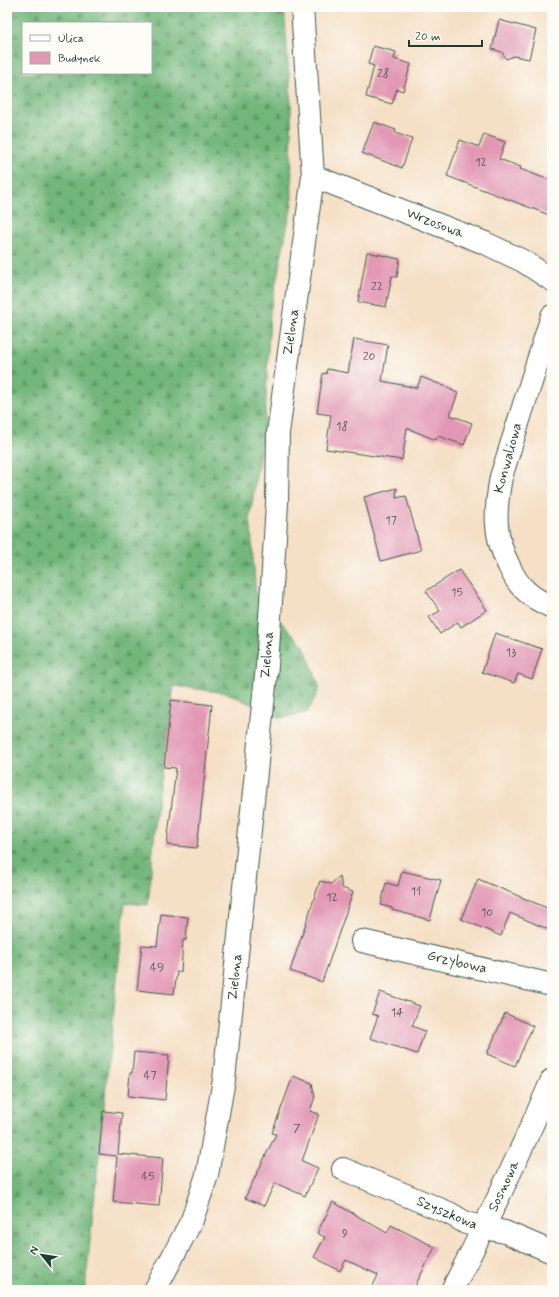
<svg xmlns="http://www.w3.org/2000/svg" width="559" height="1297" font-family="Mynerve,sans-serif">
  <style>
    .forest { fill: url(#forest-firs); stroke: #487a57; fill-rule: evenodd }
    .building { fill: #e298b4 }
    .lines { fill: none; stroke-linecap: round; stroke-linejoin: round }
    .minor-casing { stroke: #3f554a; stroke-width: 24 }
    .minor { stroke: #fff; stroke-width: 22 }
    .labels { text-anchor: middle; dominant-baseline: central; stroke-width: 3.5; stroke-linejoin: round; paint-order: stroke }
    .number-label { font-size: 12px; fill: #505454 }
    .street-label { font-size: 14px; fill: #1f3d34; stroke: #fdfcf7 }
  </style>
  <defs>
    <pattern id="forest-firs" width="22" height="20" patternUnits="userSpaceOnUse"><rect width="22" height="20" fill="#72b67a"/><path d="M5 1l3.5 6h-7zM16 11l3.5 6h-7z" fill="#5d9565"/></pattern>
  </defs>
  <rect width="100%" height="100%" fill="#fdfcf7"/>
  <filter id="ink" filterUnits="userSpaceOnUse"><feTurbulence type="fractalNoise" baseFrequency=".025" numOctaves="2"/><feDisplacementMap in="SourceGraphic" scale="8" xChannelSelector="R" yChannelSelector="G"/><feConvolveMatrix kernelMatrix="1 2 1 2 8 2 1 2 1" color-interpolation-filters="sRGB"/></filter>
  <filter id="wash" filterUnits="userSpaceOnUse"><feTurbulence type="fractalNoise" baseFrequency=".012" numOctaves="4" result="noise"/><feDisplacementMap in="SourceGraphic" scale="16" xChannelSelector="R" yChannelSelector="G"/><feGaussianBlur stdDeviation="0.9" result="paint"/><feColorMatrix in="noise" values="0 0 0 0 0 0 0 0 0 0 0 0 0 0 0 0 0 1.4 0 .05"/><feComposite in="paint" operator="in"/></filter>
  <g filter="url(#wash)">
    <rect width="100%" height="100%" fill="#f5dfc5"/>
    <path class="forest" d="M 7,7 L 284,7 L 291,103 L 292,204 L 270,312 L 265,420 L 250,516 L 256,596 L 304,646 L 320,688 L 307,713 L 280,718 L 227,693 L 174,686 L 158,796 L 148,905 L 125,903 L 85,1290 L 7,1290 ZM 23,23 L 151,23 L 151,73 L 23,73 Z"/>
    <g id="blocks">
      <path class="building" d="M 499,20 L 536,30 L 529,59 L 514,56 L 506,59 L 502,52 L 492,49 Z
        M 373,46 L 396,52 L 394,59 L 411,64 L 403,91 L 397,89 L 392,104 L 366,97 L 374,66 L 368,64 Z
        M 374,122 L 396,130 L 395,133 L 412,139 L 402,168 L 362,153 Z
        M 484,134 L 505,142 L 499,159 L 521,167 L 520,169 L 552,181 L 552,216 L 447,176 L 460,140 L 479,147 Z
        M 367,252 L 400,259 L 397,277 L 392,276 L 386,307 L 358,302 Z
        M 354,339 L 388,345 L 382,381 L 417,388 L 421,377 L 452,389 L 451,390 L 458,393 L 450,415 L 472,423 L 464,445 L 438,436 L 436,440 L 407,428 L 402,460 L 326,449 L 331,415 L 317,413 L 323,373 L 326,374 L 327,369 L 348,373 Z
        M 397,488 L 396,498 L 406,496 L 421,550 L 381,561 L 364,497 Z
        M 459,570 L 487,610 L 461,627 L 458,622 L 440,634 L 429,617 L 440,611 L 426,591 Z
        M 495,633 L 542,649 L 532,679 L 518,674 L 514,683 L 482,672 Z
        M 171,700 L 212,705 L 197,848 L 167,845 L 176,768 L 164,767 Z
        M 402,871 L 441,880 L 430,920 L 392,910 L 392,908 L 381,905 L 386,883 L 398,886 Z
        M 340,876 L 342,888 L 353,892 L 322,982 L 290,971 L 320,881 L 331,884 Z
        M 478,879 L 552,910 L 552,931 L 510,913 L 501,936 L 461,919 Z
        M 161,914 L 188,917 L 186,940 L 183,940 L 181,972 L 177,972 L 174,994 L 137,990 L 142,945 L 157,946 Z
        M 380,992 L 420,1006 L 412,1026 L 425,1031 L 417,1054 L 370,1038 L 378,1016 L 372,1014 Z
        M 505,1013 L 533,1026 L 515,1066 L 487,1054 Z
        M 134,1052 L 169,1055 L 165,1100 L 128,1096 L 130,1073 L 132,1073 Z
        M 293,1076 L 312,1083 L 315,1097 L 310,1111 L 319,1114 L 302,1161 L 318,1168 L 305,1196 L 275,1183 L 264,1206 L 245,1198 L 276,1134 L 272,1133 Z
        M 103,1111 L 122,1113 L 118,1154 L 163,1158 L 159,1206 L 113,1202 L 117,1156 L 99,1154 Z
        M 333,1202 L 387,1233 L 391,1225 L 435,1247 L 413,1290 L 371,1290 L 378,1275 L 346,1260 L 340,1271 L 314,1257 L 325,1237 L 317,1233 Z"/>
    </g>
  </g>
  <g filter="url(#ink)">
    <use href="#blocks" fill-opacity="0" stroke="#3f554a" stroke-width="1"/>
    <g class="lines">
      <defs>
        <path id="minor" d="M 313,176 L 485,243 L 523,261 L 552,280
          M 552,316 L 501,477 C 495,510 493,535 509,566 C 513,575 519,585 526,591 C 533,598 543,603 552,607
          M 362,941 L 552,985
          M 343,1169 L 449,1213 L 466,1223 L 485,1228 L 505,1232 L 552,1252
          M 155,1290 L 192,1220 L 207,1175 L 224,1080 L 267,666 L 277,504 L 278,433 L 313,176 L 302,7
          M 452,1290 C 488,1221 521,1151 552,1080"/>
      </defs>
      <use href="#minor" class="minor-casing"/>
      <use href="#minor" class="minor"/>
    </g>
  </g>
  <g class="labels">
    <g class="number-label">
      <text x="383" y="74">28</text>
      <text x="481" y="163">12</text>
      <text x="377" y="287">22</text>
      <text x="369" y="357">20</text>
      <text x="342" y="427">18</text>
      <text x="391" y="521">17</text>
      <text x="457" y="593">15</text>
      <text x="511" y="653">13</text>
      <text x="416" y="892">11</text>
      <text x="332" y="898">12</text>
      <text x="487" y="913">10</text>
      <text x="157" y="968">49</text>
      <text x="397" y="1013">14</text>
      <text x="150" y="1076">47</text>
      <text x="297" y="1129">7</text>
      <text x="148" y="1177">45</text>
      <text x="345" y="1234">9</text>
    </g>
    <g class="street-label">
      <text transform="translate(435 223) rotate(21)">Wrzosowa</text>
      <text transform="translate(291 332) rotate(-82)">Zielona</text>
      <text transform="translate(508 458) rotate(-75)">Konwaliowa</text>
      <text transform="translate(267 655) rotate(-86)">Zielona</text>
      <text transform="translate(457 962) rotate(13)">Grzybowa</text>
      <text transform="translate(235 977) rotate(-84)">Zielona</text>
      <text transform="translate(504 1186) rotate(-65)">Sosnowa</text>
      <text transform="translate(447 1213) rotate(23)">Szyszkowa</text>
    </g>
  </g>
  <rect width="559" height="1297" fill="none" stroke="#fdfcf7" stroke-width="24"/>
  <rect x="22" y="22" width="130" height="52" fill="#fdfcf7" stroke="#a4b0a9"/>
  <rect x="30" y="35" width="20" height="6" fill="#ffffff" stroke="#a4b0a9"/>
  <text x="58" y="42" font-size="12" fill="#1f3d34">Ulica</text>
  <rect x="30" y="52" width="20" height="12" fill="#e298b4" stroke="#a4b0a9"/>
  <text x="58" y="62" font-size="12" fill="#1f3d34">Budynek</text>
  <g transform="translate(42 1255) rotate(300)" stroke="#fdfcf7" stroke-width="3" paint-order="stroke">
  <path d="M0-3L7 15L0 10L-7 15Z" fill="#1f3d34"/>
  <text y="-6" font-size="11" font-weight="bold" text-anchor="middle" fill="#1f3d34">N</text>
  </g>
  <path d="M409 40v6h73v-6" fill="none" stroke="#1f3d34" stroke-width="2"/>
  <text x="415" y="40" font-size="12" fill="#1f3d34" stroke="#fdfcf7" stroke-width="3" paint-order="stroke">20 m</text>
</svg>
